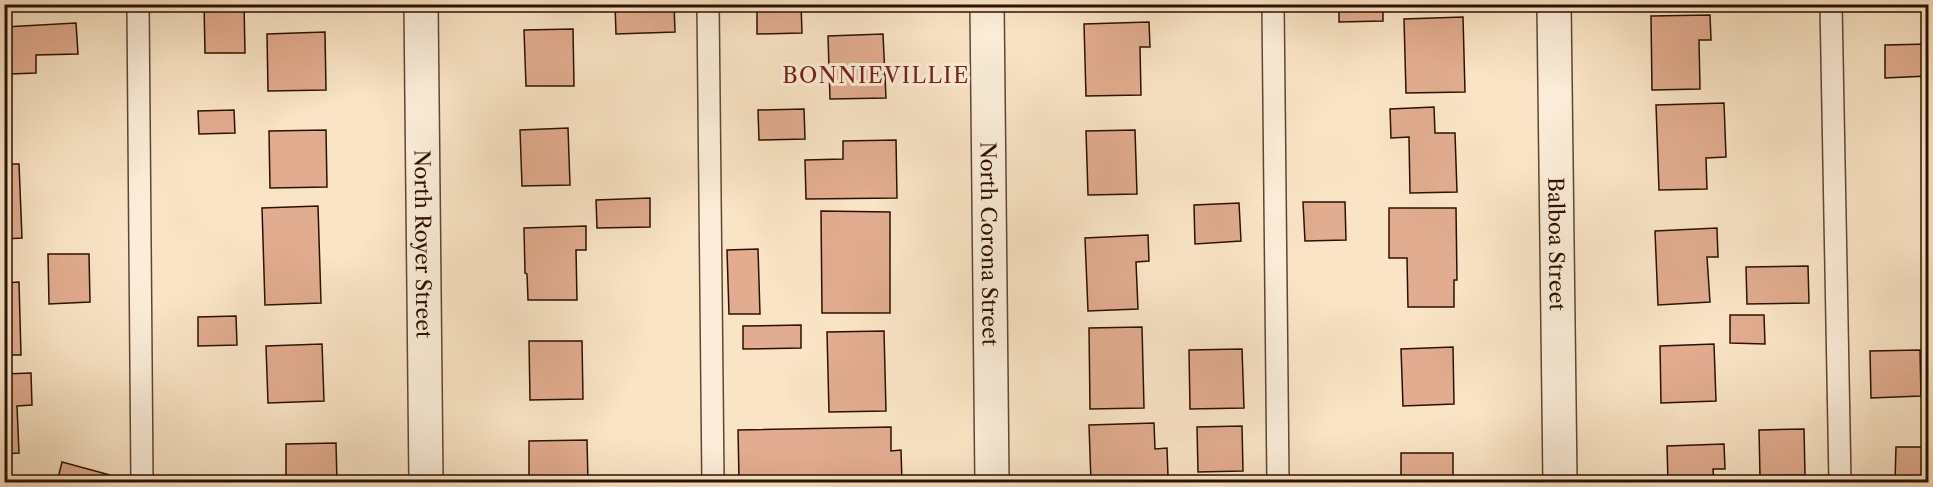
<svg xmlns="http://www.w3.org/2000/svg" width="1933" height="487" font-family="'Libre Caslon Text',serif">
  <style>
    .building { fill: #e1ac8f; stroke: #2d1100; stroke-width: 1.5 }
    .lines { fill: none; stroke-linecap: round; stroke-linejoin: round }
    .service-casing { stroke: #604631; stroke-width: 24 }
    .minor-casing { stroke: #604631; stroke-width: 36 }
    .service { stroke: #fbedd9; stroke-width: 21 }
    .minor { stroke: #fbedd9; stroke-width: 33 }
    .labels { text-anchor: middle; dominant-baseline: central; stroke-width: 6; stroke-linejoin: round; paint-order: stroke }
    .street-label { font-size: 21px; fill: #2d1100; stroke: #fbedd9 }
    .neighbourhood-label { font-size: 22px; letter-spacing: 1.5px; fill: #7a1f14; stroke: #fbedd9 }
  </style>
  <rect width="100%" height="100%" fill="#f9e4c5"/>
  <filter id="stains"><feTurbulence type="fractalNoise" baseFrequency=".00333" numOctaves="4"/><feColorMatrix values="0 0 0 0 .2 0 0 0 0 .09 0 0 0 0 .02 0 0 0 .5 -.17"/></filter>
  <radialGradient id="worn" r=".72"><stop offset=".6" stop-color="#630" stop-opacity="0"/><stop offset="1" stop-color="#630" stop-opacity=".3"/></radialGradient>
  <path class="building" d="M 19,4 L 76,4 L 76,8 L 19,9 Z
    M 204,4 L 244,4 L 245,53 L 205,53 Z
    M 615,4 L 674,4 L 675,32 L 616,34 Z
    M 757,4 L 801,4 L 802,33 L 757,34 Z
    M 1339,4 L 1383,4 L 1383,21 L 1339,22 Z
    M 1710,15 L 1711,40 L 1699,40 L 1700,89 L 1652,90 L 1651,16 Z
    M 1463,17 L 1465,92 L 1406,93 L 1404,19 Z
    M 1149,22 L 1150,47 L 1140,47 L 1141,95 L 1086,96 L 1084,24 Z
    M 76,23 L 78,54 L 36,55 L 36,73 L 10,74 L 11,121 L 4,122 L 4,27 Z
    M 573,29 L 574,86 L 526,86 L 524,30 Z
    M 325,32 L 326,90 L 268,91 L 267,34 Z
    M 883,34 L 886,98 L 830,99 L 828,36 Z
    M 1928,44 L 1928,76 L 1885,78 L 1885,45 Z
    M 1724,103 L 1726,157 L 1706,158 L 1707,189 L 1659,190 L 1656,105 Z
    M 1434,107 L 1435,133 L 1455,133 L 1457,192 L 1410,193 L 1409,137 L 1391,138 L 1390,109 Z
    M 804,109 L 805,139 L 759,140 L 758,110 Z
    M 234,110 L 235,133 L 199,134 L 198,111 Z
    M 568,128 L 570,185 L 522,186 L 520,130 Z
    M 326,130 L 327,187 L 270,188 L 269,131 Z
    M 1135,130 L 1137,194 L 1088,195 L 1086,131 Z
    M 896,140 L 897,198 L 806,199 L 805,160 L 843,159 L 843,141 Z
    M 4,164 L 19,164 L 22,238 L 4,239 Z
    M 650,198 L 650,227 L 597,228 L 596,200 Z
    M 1303,202 L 1345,202 L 1346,240 L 1305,241 Z
    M 1239,203 L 1241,241 L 1195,244 L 1194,205 Z
    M 318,206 L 321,303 L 265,305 L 262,208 Z
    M 1389,208 L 1456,208 L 1457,280 L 1454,280 L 1454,307 L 1408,307 L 1407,258 L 1389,258 Z
    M 821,211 L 890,212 L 890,313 L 822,313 Z
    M 586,226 L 586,250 L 576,250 L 577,300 L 528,300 L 527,274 L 525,273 L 524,228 Z
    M 1717,228 L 1718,257 L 1707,257 L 1710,302 L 1658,305 L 1655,231 Z
    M 1148,235 L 1149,261 L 1136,262 L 1138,309 L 1088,311 L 1085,238 Z
    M 758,249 L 760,314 L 729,314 L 727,250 Z
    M 48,254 L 89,254 L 90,302 L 49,304 Z
    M 1808,266 L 1809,303 L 1747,304 L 1746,267 Z
    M 19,282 L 21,355 L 4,355 L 4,283 Z
    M 1730,315 L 1764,315 L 1765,344 L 1730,343 Z
    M 236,316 L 237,345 L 198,346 L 198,317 Z
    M 801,325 L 801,348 L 743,349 L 743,326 Z
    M 1142,327 L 1144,408 L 1090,409 L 1089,328 Z
    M 884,331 L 886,411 L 829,412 L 827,332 Z
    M 529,341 L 582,341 L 583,399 L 530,400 Z
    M 322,344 L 324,401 L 268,403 L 266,346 Z
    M 1714,344 L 1716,401 L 1661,403 L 1660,346 Z
    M 1453,347 L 1454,404 L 1403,406 L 1401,349 Z
    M 1242,349 L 1244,408 L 1190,409 L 1189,350 Z
    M 1920,350 L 1921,396 L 1871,398 L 1870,351 Z
    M 31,373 L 32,405 L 17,406 L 19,453 L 4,454 L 4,374 Z
    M 1154,423 L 1155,449 L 1167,448 L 1168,476 L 1149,476 L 1149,482 L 1091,482 L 1089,425 Z
    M 1242,426 L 1243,471 L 1198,472 L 1197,427 Z
    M 891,427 L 891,451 L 901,450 L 902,482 L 827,482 L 827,478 L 739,479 L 738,430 Z
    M 1804,429 L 1805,475 L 1760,476 L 1759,430 Z
    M 587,440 L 588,482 L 529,482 L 529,441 Z
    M 336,443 L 337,482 L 286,482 L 286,444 Z
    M 1724,444 L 1725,469 L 1713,469 L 1714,482 L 1668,482 L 1667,446 Z
    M 1896,447 L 1928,447 L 1928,482 L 1895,482 Z
    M 1401,453 L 1453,453 L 1453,482 L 1401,482 Z
    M 62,462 L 110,475 L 108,482 L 57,482 Z"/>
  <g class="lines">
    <defs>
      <path id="service" d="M 138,4 L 142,482
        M 708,4 L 713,482
        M 1273,4 L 1278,482
        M 1831,4 L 1840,482"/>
      <g id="minor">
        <path id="s1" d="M 421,4 L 426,482"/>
        <path id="s2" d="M 987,4 L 992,482"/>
        <path id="s3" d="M 1554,4 L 1560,482"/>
      </g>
    </defs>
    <use href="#service" class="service-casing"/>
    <use href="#minor" class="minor-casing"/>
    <use href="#service" class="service"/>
    <use href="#minor" class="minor"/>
  </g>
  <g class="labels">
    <g class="street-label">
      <text stroke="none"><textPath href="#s1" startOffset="240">North Royer Street</textPath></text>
      <text stroke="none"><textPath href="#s2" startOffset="240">North Corona Street</textPath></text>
      <text stroke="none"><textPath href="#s3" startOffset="240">Balboa Street</textPath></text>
    </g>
    <g class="neighbourhood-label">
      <text x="876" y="75">BONNIEVILLIE</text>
    </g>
  </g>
  <rect width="1933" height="487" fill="none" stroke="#f9e4c5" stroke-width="24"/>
  <rect x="6" y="6" width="1921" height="475" fill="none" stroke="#2d1100" stroke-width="3"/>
  <rect x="12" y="12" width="1909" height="463" fill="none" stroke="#2d1100" stroke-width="1.5"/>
  <rect width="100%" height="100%" filter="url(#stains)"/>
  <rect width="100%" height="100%" fill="url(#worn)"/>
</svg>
